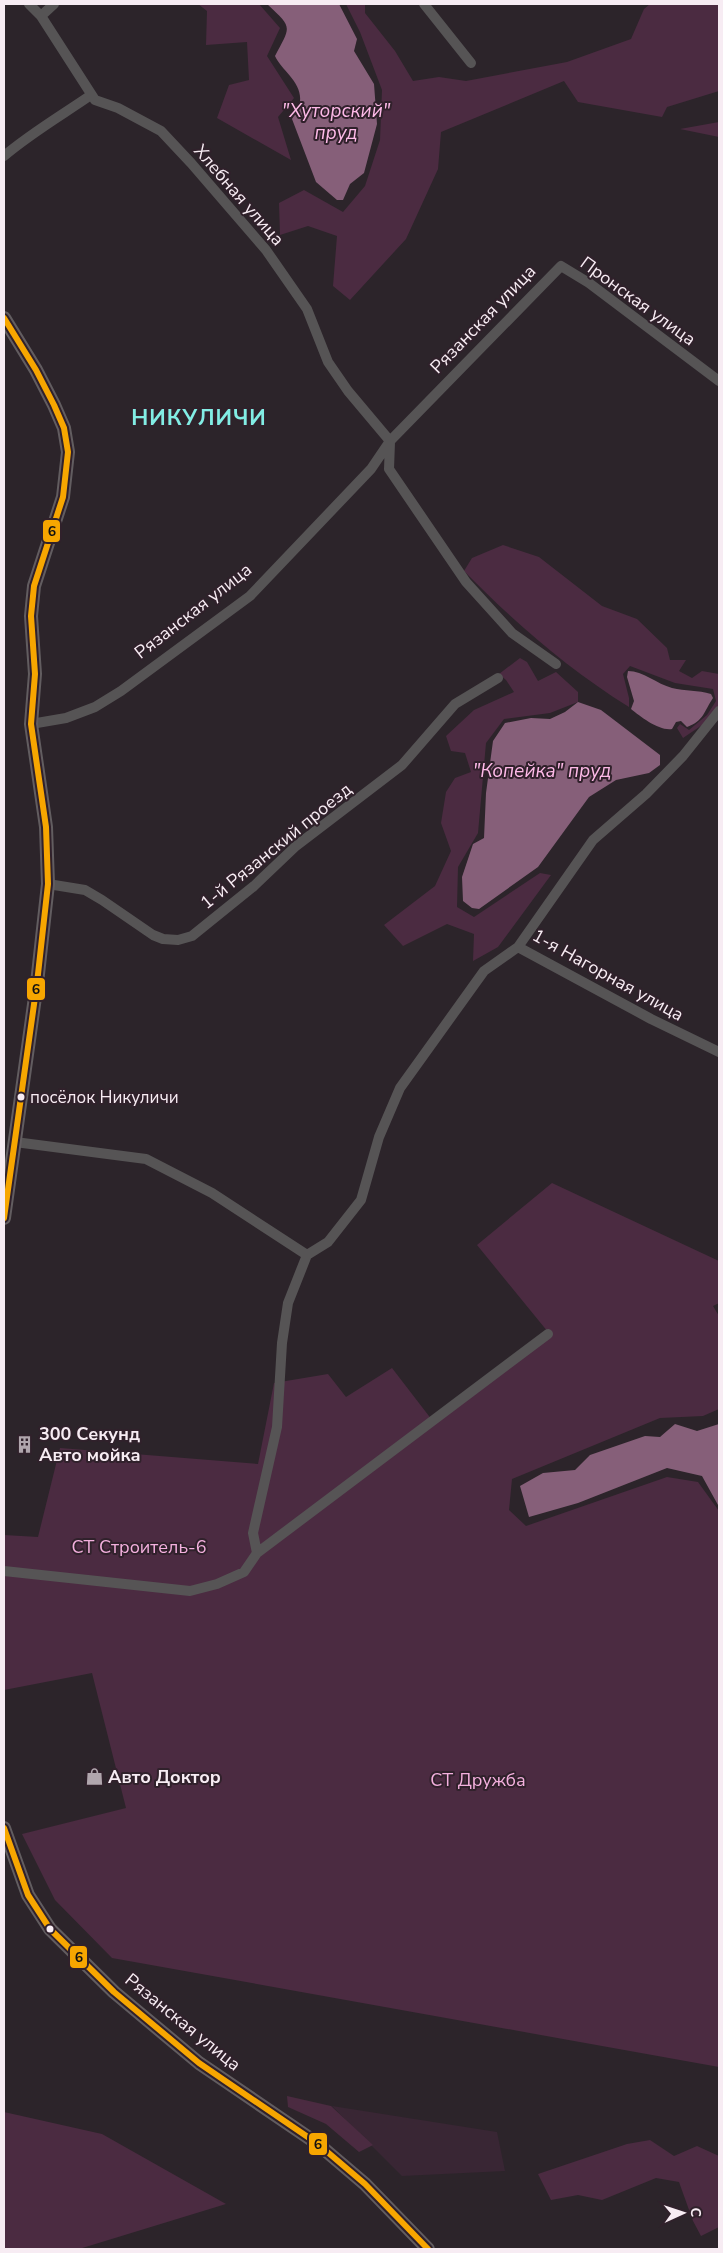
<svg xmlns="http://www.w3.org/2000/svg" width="723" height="2253" font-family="'Nunito Sans',sans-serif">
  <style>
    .built { fill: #392634 }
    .green { fill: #4b2b41 }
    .water { fill: #865f79 }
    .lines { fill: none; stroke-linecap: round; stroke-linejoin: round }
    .street { stroke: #565455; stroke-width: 10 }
    .secondary { stroke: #625d60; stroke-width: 14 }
    .bus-1-casing { stroke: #30212b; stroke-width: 10 }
    .bus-1 { stroke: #f7a600; stroke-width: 6 }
    .bus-dot { fill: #f7ecf3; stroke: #30212b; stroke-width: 2 }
    .labels { text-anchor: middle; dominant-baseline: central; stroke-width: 4; stroke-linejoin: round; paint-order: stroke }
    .bus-label { font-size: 17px; fill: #f7ecf3; stroke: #30212b; text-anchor: start }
    .street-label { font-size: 18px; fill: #f7ecf3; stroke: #30212b }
    .poi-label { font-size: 18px; font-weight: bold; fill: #f7ecf3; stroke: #30212b; text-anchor: start }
    .park-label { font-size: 18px; fill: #f4b0de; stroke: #30212b }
    .water-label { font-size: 19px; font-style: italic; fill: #febae8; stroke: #30212b }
    .district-label { font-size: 22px; font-weight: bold; letter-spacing: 1px; fill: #82ede4; stroke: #30212b }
    .line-badge { stroke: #30212b; stroke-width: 2 }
    .pale-badge-label { font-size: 14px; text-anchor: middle; font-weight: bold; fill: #111 }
  </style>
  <rect width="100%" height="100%" fill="#2c242a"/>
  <path class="built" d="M 332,2106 L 497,2132 L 505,2171 L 402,2176 Z"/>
  <path class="green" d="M 198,4 L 259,4 L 280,28 L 267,56 L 294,98 L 278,117 L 291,160 L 217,118 L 229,85 L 249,80 L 247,42 L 206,45 L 207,11 Z
    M 346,4 L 365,4 L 365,13 L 395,51 L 413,81 L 439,77 L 466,81 L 567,62 L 631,39 L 644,9 L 650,4 L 719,4 L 719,91 L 667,107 L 662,117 L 578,102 L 564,81 L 441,132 L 438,169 L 406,239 L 350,300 L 333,286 L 337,236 L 308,226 L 280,235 L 279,203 L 304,190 L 343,212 L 365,186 L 380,140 L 382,90 L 360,32 Z
    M 719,122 L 719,137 L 680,129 Z
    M 503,545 L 539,557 L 602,606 L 637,619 L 667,648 L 670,660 L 686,660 L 679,671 L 692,678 L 702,671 L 719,674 L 719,705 L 708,721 L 683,738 L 677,728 L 680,724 L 689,730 L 707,715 L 716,701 L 713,689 L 675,683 L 630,666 L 623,674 L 629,698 L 629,707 C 568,669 514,622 464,571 L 472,558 Z
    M 520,658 L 527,662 L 538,681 L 556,672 L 578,692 L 578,702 L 550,713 L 504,719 L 486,743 L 478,833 L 458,867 L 457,907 L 474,917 L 540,873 L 551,875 L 498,947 L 473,961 L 474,934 L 447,924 L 403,946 L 384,925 L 435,886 L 451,851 L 441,823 L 446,792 L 455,778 L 471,772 L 465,753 L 451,751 L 446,736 L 474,710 L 514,692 L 506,680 L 499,674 Z
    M 552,1183 L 719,1261 L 719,1303 L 713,1306 L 719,1316 L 719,1409 L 703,1416 L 660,1418 L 512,1479 L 509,1510 L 526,1526 L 667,1477 L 698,1482 L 719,1511 L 719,2067 L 112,1958 L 55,1900 L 22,1834 L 126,1808 L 92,1673 L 4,1690 L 4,1535 L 38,1537 L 60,1448 L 258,1464 L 274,1383 L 328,1374 L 346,1397 L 392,1368 L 432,1420 L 548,1332 L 477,1245 Z
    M 287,2096 L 331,2106 L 373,2145 L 359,2152 L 326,2124 L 288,2107 Z
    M 4,2112 L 102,2134 L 226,2204 L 79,2249 L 4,2249 Z
    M 650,2140 L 674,2156 L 697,2146 L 719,2156 L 719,2227 L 701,2236 L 693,2221 L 679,2182 L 656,2178 L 602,2200 L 578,2195 L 551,2200 L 538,2174 L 627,2144 Z"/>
  <path class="water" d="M 267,4 L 339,4 L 357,39 L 354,51 L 374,84 L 377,124 L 364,173 L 350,184 L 343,200 L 337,200 L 316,182 L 292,119 C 294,114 300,106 300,101 C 302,82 282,71 275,56 C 291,26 293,28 267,4 Z
    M 628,671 C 643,671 657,684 672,688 C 685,691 698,690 711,694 L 713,698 C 704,711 704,721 687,727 L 681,721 L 676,722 L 672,729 C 659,731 641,717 631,709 L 634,701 L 627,677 Z
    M 578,702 L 601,710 L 660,755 L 660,765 L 649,773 L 616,780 L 589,797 L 538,867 L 479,909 L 472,908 L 463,901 L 462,877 L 473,844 L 484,838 L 486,793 L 493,741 L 505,723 L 531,718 L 550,719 L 565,712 Z
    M 675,1424 L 697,1431 L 719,1424 L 718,1505 L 702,1476 L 667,1468 L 578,1503 L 529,1517 L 520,1486 L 543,1473 L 575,1470 L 590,1455 L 645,1436 L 660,1437 Z"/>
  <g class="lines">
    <path class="street" d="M 29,4 L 41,16 L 95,100 L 118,108 L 161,131 L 191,163 L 266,250 L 307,309 L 328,362 L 348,391 L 390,441
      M 424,4 L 471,63
      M 41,16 L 54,4
      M 4,156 C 31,133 62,115 91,95
      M 390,442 L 389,469 L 466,582 L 512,633 L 556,664
      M 31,724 L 66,718 L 95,707 L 121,691 L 250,596 L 371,469 L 390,441 L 561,266 L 589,283 L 719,381
      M 48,884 L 85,890 L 102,900 L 153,935 L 163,939 L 178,940 L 192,936 L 254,886 L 296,846 L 402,765 L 455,704 L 498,678
      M 518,947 L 651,1019 L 719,1052
      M 15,1142 L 146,1159 L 212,1193 L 307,1255
      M 257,1553 L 253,1533 L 277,1427 L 282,1343 L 288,1303 L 307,1255 L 328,1242 L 361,1200 L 379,1137 L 400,1088 L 484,971 L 518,947 L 593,840 L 646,794 L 683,756 L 719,711
      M 4,1571 L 190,1591 L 217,1584 L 244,1572 L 257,1553 L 548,1334"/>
    <path class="secondary" d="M 4,318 L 36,370 L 54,405 L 64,428 L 68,452 L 63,497 L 34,586 L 31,616 L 35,674 L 31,724 L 46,827 L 48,884 L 37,983 L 4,1218
      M 4,1828 L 28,1895 L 50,1929 L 114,1992 L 199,2063 L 318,2144 L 365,2184 L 428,2249"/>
    <defs>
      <path id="bus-1" d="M 4,318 L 36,370 L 54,405 L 64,428 L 68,452 L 63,497 L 34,586 L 31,616 L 35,674 L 31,724 L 46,827 L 48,884 L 37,983 L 4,1218
        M 4,1828 L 28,1895 L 50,1929 L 114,1992 L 199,2063 L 318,2144 L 365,2184 L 428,2249"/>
    </defs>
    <use href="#bus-1" class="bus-1-casing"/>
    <use href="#bus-1" class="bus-1"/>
  </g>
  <defs>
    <symbol id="building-bare" viewBox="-9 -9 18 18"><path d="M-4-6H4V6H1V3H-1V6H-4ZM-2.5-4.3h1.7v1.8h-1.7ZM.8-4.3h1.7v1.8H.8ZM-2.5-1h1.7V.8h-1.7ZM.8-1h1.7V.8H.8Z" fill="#b0a6ad" stroke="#30212b" stroke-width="2.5" paint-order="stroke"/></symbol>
    <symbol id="shop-bare" viewBox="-9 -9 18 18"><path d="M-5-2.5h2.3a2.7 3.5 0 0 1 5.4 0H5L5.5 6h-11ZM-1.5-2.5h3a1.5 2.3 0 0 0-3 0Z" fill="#b0a6ad" stroke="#30212b" stroke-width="2.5" paint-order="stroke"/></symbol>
  </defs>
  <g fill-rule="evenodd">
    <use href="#building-bare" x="12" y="1432" width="25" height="25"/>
    <use href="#shop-bare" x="82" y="1764" width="25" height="25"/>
  </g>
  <g class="bus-dot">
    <circle cx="21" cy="1097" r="4.5"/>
    <circle cx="50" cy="1929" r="4.5"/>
  </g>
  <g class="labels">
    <g class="bus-label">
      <text x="30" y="1097">посёлок Никуличи</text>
    </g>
    <g class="street-label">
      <text transform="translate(239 195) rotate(49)">Хлебная улица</text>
      <text transform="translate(638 301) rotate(36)">Пронская улица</text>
      <text transform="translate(483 319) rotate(-46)">Рязанская улица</text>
      <text transform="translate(193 611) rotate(-38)">Рязанская улица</text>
      <text transform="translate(276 846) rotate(-39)">1-й Рязанский проезд</text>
      <text transform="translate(608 975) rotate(29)">1-я Нагорная улица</text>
      <text transform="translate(183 2022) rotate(39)">Рязанская улица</text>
    </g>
    <g class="poi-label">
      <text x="39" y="1434">300 Секунд<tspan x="39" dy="21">Авто мойка</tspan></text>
      <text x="108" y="1777">Авто Доктор</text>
    </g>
    <g class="park-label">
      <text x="139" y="1547">СТ Строитель-6</text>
      <text x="478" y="1780">СТ Дружба</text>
    </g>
    <g class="water-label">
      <text x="336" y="111">"Хуторский"<tspan x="336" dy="22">пруд</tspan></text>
      <text x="542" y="771">"Копейка" пруд</text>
    </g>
    <g class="district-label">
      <text x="199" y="418">НИКУЛИЧИ</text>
    </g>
  </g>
  <g class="line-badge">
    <rect x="42" y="519" width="19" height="24" rx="5" fill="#f7a600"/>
    <rect x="26" y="977" width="20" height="24" rx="5" fill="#f7a600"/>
    <rect x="69" y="1945" width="19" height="24" rx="5" fill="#f7a600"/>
    <rect x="308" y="2132" width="20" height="24" rx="5" fill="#f7a600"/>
  </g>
  <g class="pale-badge-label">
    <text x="52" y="536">6</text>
    <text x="36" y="994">6</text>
    <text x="79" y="1962">6</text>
    <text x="318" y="2149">6</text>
  </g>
  <rect width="723" height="2253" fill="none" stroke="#f7ecf3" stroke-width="10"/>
  <g transform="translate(683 2213) rotate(87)" stroke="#30212b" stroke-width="4" paint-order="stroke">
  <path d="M0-4L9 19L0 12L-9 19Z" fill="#f7ecf3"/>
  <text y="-8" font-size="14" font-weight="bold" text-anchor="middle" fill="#f7ecf3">С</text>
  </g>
</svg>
